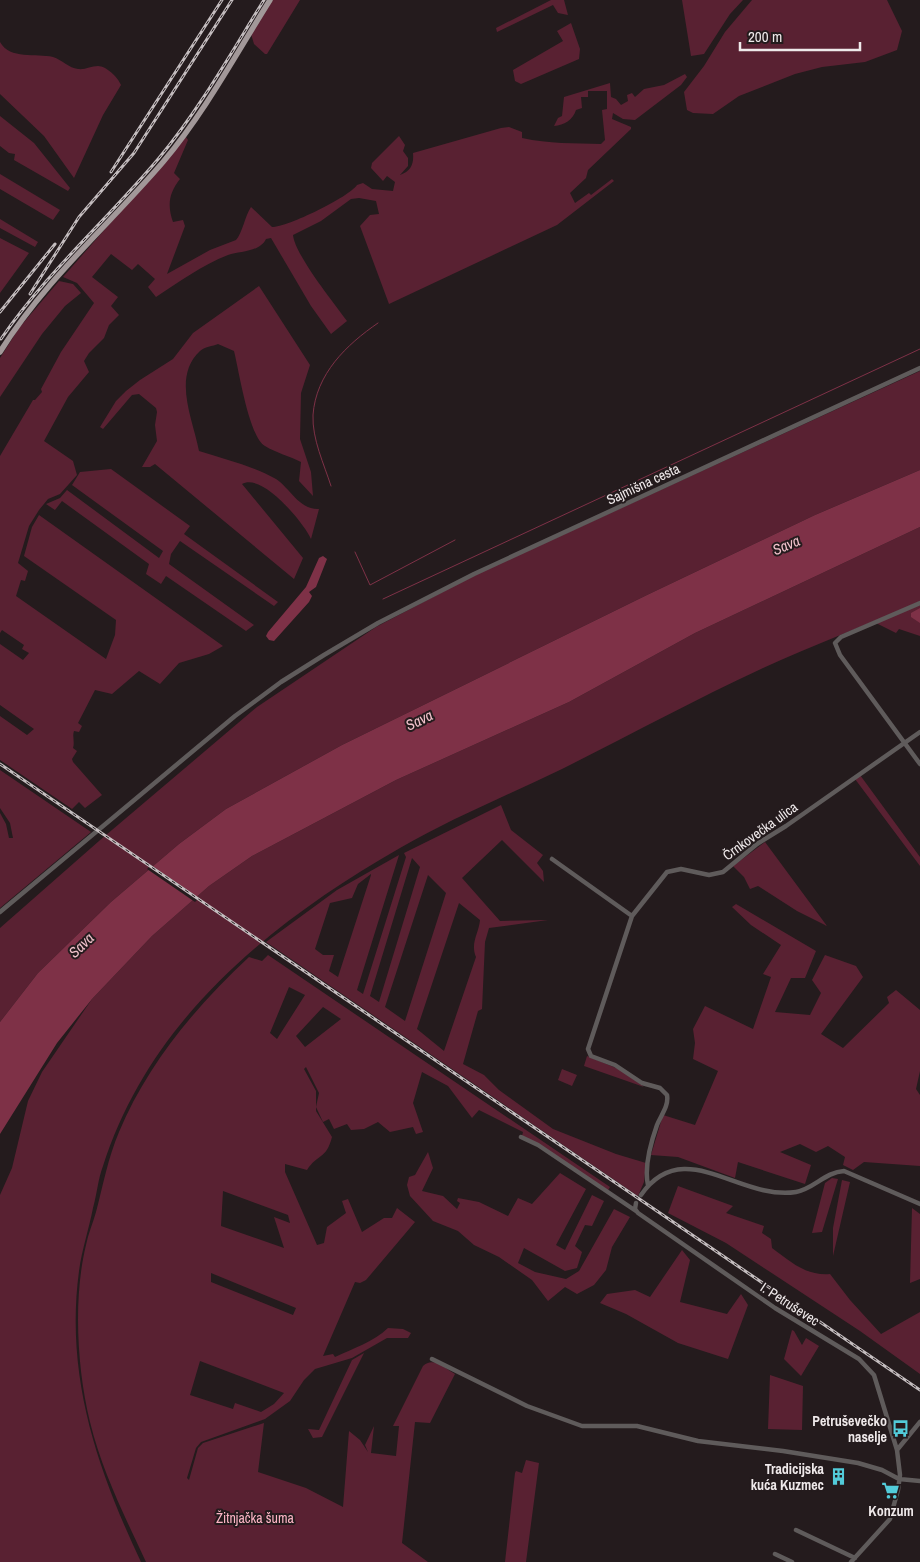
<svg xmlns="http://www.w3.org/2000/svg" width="920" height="1562" font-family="'Archivo Narrow',sans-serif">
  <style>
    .green { fill: #592132; fill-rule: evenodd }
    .water { fill: #7e3147 }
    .pier { fill: #241b1d }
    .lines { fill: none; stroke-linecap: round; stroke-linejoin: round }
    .stream { stroke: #7e3147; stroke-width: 1 }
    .minor { stroke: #5f5b5b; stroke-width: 4.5 }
    .major { stroke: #a29899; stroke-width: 5.5 }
    .rail-casing { stroke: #c4bdbf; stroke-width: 3 }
    .rail { stroke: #241b1d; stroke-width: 1; stroke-dasharray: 4; stroke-linecap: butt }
    .labels { text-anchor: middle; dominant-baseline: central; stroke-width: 4; stroke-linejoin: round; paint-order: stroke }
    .street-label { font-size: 14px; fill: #efe9ea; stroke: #241b1d }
    .poi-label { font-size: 14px; font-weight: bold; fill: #efe9ea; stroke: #241b1d; text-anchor: end }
    .park-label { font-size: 14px; fill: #fdb6c6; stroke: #241b1d }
    .water-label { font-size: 15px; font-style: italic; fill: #f1c1cb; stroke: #241b1d }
  </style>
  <rect width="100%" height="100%" fill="#241b1d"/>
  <path class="green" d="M 272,0 L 300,0 L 267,54 L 265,54 L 254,44 L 251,34 Z
    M 551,0 L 564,0 L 568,15 L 558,13 L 553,5 L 497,32 L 496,28 Z
    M 682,0 L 743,0 L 730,14 L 704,54 L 691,56 Z
    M 752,0 L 887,0 L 902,31 L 897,50 L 865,62 L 822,67 L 795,74 L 739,96 L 713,114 L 693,113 L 687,110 L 684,92 L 704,66 L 725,32 Z
    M 571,23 L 580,49 L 579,59 L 521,84 L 515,81 L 513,70 L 563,41 L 557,31 Z
    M 0,42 C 10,60 36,53 53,57 C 62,60 69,68 78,69 C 85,70 91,66 98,66 C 106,66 118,77 121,85 L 103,115 L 74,178 L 44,136 L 0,94 Z
    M 685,74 L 687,77 L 681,85 L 635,120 L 623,119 L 613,113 L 612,119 L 631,127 L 631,129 L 588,170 L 586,178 L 570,193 L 575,203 L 589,193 L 591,195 L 612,179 L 614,181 L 557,225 L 389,304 L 360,226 L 370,215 L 379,214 L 376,201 L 359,198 L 351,199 L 321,221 L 293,235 C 295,255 334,303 347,321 L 331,334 L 311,306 L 271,238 L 266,239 C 260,252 240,251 228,255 C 202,265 179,282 156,297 L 148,287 L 155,279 L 138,264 L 132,270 L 111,254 L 92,277 L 118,297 L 111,306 L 119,315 L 109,325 L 104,338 L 89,353 L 84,361 L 89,372 L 68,397 L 44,441 L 73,461 L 77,475 L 60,494 L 48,499 L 39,510 L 29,526 L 18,563 L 28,571 L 25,581 L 21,580 L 16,596 L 106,659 L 115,635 L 116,620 L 24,556 L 32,527 L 39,515 L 223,646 L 209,654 L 179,663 L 160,684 L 139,671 L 112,694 L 95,690 L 78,723 L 82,726 L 79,732 L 74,731 C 72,736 75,742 73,748 L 77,751 L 72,759 L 73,762 L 102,795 L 85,808 L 79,802 L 72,809 L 0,760 L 0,716 L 27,735 L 34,729 L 0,705 L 0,644 L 23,660 L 29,653 L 22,649 L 24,645 L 2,630 L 0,633 L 0,456 L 33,400 L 35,400 L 42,392 L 41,389 L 61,352 L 94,303 L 77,283 L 63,277 L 186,137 L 188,140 L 174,173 L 180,179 C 169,193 167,205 173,222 L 183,220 L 185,226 L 167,274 L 210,250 L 236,240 C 242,234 245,216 251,207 L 272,227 C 288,227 349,197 357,185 L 363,183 L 372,189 L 393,191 L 395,182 L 387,176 L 383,181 L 371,168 L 372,163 L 399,136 L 405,145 L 403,151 L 408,158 L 408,166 L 400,175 C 411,171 414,164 413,153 L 501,128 L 509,127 L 522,132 L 522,138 C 549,144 574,143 601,144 L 605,140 L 602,110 L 607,109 L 607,91 L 588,91 L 588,97 L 581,97 L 582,108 L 576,110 C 573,120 564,125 554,126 L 558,118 L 562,116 L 564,97 L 610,83 L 611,97 L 616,99 L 621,105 L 628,101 L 627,95 L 632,93 L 635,97 L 644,89 L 664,85 Z
    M 0,116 L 34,143 L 70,188 L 68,191 L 14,160 L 15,154 L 9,153 L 0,146 Z
    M 0,174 L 60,210 L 53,220 L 0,189 Z
    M 0,219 L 38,242 L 35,247 L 0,228 Z
    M 0,238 L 29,253 L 0,293 Z
    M 59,281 L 73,284 L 81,293 L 65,306 L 42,334 L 0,397 L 0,358 L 19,328 Z
    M 259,286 L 310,365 L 301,393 L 300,439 L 311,472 L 313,496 L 299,481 L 301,462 C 290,456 276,453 265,446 C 249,437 239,371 234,351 L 218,344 C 213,346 204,347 200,351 C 172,377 193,419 199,451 C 224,459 253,466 276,479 C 290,488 299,510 319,509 L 311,539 C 304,523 262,472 242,484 L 303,558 L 294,579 L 155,464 L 150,467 L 142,467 L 157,441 L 155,425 L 157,412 L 156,408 L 139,394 L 132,395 L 103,429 L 100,427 L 116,401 L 126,391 L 140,380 L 173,359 L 193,333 Z
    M 920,371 L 920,470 L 815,515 L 647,595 L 342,745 L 226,809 L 179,844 L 111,902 L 38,973 L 0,1022 L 0,928 L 99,841 L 257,707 L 376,627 L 473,576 Z
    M 111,469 L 190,526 L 184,534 L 278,602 L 274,606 L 180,541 L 171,554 L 169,564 L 254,625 L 246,631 L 166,576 L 161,584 L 146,574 L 149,564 L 62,501 L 55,510 L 46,504 L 60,498 L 67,490 L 159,558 L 163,551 L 72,485 L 80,472 Z
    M 920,527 L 920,601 C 868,625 813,645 761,669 C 694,700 628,736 562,769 C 508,795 452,818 400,848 C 271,922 150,1019 103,1166 C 98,1179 97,1194 93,1208 C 89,1229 82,1249 79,1271 C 65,1376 97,1469 141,1562 L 0,1562 L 0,1195 L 12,1168 L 28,1101 L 42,1072 L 92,999 L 152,936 L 209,886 L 252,856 L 396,780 L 569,702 L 695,633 Z
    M 920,605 L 920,636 L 899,629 L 896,633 L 876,623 Z
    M 0,770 L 91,832 L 0,908 L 0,813 L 6,824 L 9,838 L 13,838 L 10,823 L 0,808 Z
    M 860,775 L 920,857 L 920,866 L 855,779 Z
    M 501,805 L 511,830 L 543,855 L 537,863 L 543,871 L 544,882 L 502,840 L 462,878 L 500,921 L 548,920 L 489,928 L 485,942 L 482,1009 L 478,1011 L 463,1064 L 484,1075 L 499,1090 L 553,1129 L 616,1154 L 646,1163 L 644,1182 L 638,1196 L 266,942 L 337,890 L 399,855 L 357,990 L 363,994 L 406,857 L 404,853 ZM 412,858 L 420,867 L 379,1002 L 370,996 ZM 371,874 L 371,875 L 338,977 L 329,971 L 334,955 L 323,955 L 315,949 L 330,903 L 352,898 L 358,884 ZM 428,875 L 446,893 L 405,1021 L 385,1007 ZM 459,903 L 480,920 C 479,933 470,943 476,957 L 444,1051 L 417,1029 Z
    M 765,842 L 827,926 L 797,911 L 758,886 L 750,889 L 744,877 L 733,866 Z
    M 736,904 L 816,951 L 805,978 L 791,978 L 775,1012 L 810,1015 L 821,993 L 812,980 L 825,955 L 856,966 L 863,977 L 821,1034 L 843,1048 L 889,1003 L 887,997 L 896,990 L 920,1010 L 920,1071 L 916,1089 L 920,1095 L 920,1166 L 864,1162 L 853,1170 L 843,1165 L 845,1157 L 828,1146 L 816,1152 L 800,1144 L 780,1152 L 811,1165 L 805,1184 L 738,1162 L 735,1178 L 678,1157 L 651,1155 L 663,1115 L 695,1125 L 718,1071 L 693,1059 L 695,1043 L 693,1029 L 705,1006 L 753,1029 L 771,977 L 763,974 L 781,945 L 751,925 L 732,907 Z
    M 268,955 L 610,1187 L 607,1192 L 522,1136 L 523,1132 L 479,1110 L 472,1118 L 448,1086 L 422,1072 L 413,1103 L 423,1132 L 416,1134 L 413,1127 L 390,1132 L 378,1122 L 364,1129 L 351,1130 L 347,1124 L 334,1129 L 329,1119 L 323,1122 L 316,1107 L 319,1093 L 306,1067 L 304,1069 L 316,1091 L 316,1111 L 332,1137 C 326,1160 318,1153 307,1170 L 285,1164 L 285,1172 L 317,1245 L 324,1243 L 327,1227 L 346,1213 L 342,1201 L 348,1199 L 362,1232 L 384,1218 L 392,1218 L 397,1208 L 415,1222 L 366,1280 L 360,1283 L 355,1282 L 323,1356 L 333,1354 L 335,1357 C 354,1348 373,1342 388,1328 L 403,1329 L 411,1333 L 408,1338 L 387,1338 L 352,1358 L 315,1369 L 304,1380 L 290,1401 L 265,1419 L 201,1442 L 196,1448 L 187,1478 L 189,1480 L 198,1448 L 203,1443 L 264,1423 L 258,1472 L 306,1488 L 343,1507 L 349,1431 L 360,1440 L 368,1452 L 365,1445 L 374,1426 L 371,1453 L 396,1456 L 399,1426 L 393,1426 L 423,1366 C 433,1356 445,1368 455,1374 L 430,1423 L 415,1422 L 402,1543 L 428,1562 L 146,1562 C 125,1517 102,1471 90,1422 C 77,1369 73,1298 86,1245 C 88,1234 93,1223 96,1212 C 103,1185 108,1158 119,1132 C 147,1065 196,1006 249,957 L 262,961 ZM 289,987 L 305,995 L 277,1039 L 270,1033 ZM 323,1007 L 341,1019 L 305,1047 L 296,1036 ZM 223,1191 L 288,1215 L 290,1223 L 274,1217 L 284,1248 L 221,1226 ZM 211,1273 L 296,1308 L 293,1315 L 211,1282 ZM 200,1361 L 284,1393 L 274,1404 L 261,1412 L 235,1403 L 233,1409 L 190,1395 Z
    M 587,1056 L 621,1070 L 644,1087 L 584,1066 Z
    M 562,1069 L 577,1075 L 572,1086 L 558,1080 Z
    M 428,1152 L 433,1168 L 422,1191 L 443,1196 L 457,1209 L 460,1203 L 457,1201 L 458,1198 L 479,1202 L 508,1216 L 518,1198 L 532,1204 L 560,1173 L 586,1189 L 556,1245 L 565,1250 L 592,1195 L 604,1201 L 592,1226 L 585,1225 L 575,1246 L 582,1252 L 577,1268 L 565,1271 L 524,1248 L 518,1263 L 535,1272 L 566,1279 L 579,1271 L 614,1209 L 630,1217 L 612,1247 L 606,1270 L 594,1285 L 577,1294 L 565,1287 L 548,1301 L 532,1280 L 499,1257 L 474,1245 L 458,1231 L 433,1221 L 410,1196 L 407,1185 L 409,1177 L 415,1175 Z
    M 832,1178 L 838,1179 L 822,1232 L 812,1233 L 825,1183 Z
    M 842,1180 L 850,1182 L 833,1256 L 833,1228 Z
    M 678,1186 L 733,1206 L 726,1213 L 764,1226 L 762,1233 L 771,1239 L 772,1248 C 791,1262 806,1276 830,1274 L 850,1300 L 881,1334 L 920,1312 L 920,1374 L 860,1331 L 726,1243 L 668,1213 Z
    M 912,1208 L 920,1214 L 920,1279 L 910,1283 Z
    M 682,1250 L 690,1260 L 680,1302 L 727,1314 L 741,1294 L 748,1305 L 728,1359 L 678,1343 L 626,1314 L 600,1303 L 607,1294 L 635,1290 L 650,1297 Z
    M 792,1330 L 794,1331 L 802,1345 L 806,1338 L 819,1346 L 801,1376 L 784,1359 Z
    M 364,1353 L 322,1437 L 313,1438 L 308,1429 L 319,1430 L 352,1360 Z
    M 770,1375 L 803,1386 L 802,1430 L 768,1429 Z
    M 526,1460 L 539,1463 L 526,1562 L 505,1562 L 515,1473 L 516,1471 L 522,1473 Z"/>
  <path class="water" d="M 920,470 L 920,527 L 695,633 L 569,702 L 396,780 L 252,856 L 209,886 L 152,936 L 92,999 L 57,1043 L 0,1134 L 0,1022 L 38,973 L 111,902 L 179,844 L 226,809 L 342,745 L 647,595 L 815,515 Z
    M 323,556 L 327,559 L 316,587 L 309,592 L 312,596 L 309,602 L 274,641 L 269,640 L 266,636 L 268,632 L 306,587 L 319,558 Z
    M 920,608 L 920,623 L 911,617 L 911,613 Z"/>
  <path class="pier" d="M 151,865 L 199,898 L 195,902 L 147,869 Z"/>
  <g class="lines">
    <path class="stream" d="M 331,486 C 324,464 312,439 313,415 C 316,374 346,345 378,323
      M 355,552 L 370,585 L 455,540
      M 383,599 L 920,349"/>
    <path class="minor" d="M 920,603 L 841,637 L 835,643 L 840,655 L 920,764
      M 552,859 L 632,916
      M 0,912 L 235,716 L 281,682 L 324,655 L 378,623 L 474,574 L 920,368
      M 521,1137 L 538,1145 L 636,1211
      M 648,1185 C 644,1167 651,1142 657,1125 C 661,1115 669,1106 667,1095 L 660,1088 L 642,1083 L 615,1065 L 591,1056 L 588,1049 L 632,916 L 667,872 L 681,869 L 709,875 L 723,872 L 757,844 L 786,826 L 920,732
      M 641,1195 C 684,1134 739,1201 796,1192 C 814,1189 825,1172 844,1171 L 920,1204
      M 636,1203 L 635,1209 L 638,1213 L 775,1308 L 859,1359 L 874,1375 L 897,1450 L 900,1475 L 898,1490 L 890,1519 L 851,1562
      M 432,1359 L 527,1406 L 582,1426 L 637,1426 L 698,1441 L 783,1451 L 858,1463 L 882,1470 L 899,1479 L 920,1481
      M 897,1450 L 920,1422
      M 796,1530 L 855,1558
      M 775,1554 L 792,1562"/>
    <path class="major" d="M 0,352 C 44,281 109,225 163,162 C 205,112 236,54 270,0"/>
    <defs>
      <path id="rail" d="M 111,172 L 222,0
        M 30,294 L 79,217 L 134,153 L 232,0
        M 0,312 L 55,244
        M 1,339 C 46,273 108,219 159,158 C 199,110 231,53 264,0
        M 0,764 L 920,1390"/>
    </defs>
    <use href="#rail" class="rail-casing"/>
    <use href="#rail" class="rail"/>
  </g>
  <defs>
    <symbol id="bus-bare" viewBox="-9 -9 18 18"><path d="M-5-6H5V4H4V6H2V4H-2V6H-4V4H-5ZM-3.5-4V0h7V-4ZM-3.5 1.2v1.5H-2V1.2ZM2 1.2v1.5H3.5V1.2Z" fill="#52cbd9" stroke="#241b1d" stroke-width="2.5" paint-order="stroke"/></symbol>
    <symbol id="building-bare" viewBox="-9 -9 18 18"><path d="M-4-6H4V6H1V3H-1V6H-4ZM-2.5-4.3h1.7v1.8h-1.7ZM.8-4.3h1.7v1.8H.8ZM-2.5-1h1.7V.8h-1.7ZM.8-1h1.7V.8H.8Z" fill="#52cbd9" stroke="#241b1d" stroke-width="2.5" paint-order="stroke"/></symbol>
    <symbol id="supermarket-bare" viewBox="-9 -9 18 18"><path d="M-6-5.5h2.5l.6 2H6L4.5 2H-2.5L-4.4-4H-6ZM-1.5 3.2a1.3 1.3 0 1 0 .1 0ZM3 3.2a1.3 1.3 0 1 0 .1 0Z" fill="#52cbd9" stroke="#241b1d" stroke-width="2.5" paint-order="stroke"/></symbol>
  </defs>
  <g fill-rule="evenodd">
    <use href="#bus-bare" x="888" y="1416" width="25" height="25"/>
    <use href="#building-bare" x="826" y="1464" width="25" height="25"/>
    <use href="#supermarket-bare" x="878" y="1478" width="25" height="25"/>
  </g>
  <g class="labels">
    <g class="street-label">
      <text transform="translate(643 484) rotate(-25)">Sajmišna cesta</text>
      <text transform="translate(760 831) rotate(-36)">Črnkovečka ulica</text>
      <text transform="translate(790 1304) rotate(33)">I. Petruševec</text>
    </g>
    <g class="poi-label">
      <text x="887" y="1421">Petruševečko<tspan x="887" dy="16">naselje</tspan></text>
      <text x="824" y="1469">Tradicijska<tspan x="824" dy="16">kuća Kuzmec</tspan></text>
      <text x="891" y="1511" text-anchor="middle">Konzum</text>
    </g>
    <g class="park-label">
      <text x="255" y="1518">Žitnjačka šuma</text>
    </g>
    <g class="water-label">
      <text transform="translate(786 545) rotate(-23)">Sava</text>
      <text transform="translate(419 720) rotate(-26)">Sava</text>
      <text transform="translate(81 945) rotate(-44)">Sava</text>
    </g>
  </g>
  <path d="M740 42v8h120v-8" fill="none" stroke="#efe9ea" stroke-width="2.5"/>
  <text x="748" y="42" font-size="15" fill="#efe9ea" stroke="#241b1d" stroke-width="4" paint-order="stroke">200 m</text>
</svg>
